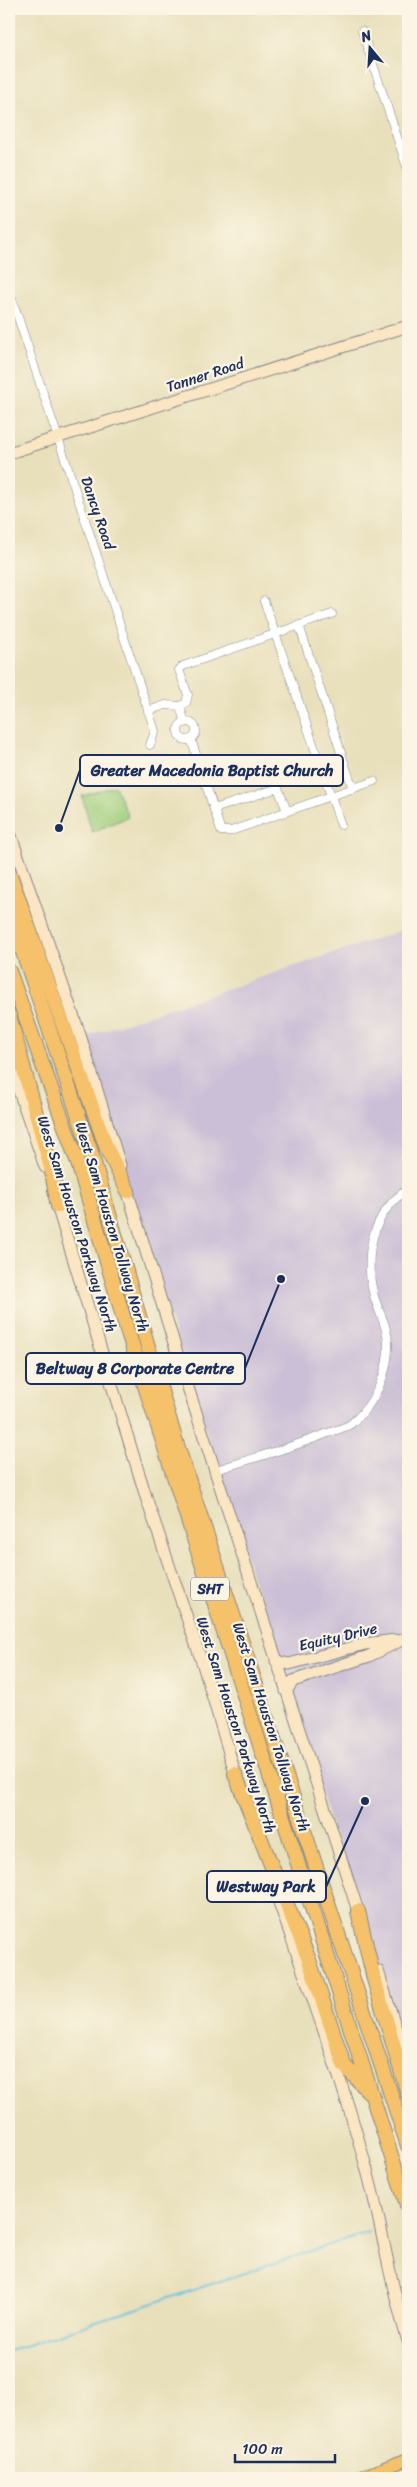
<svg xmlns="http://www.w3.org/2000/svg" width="417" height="2487" font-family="Sriracha,sans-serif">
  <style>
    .industrial { fill: #cabfd6 }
    .green { fill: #a1cf7d; stroke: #5e7f6e }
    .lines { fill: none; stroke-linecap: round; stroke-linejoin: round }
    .stream { stroke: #62c2e0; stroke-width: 2 }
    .street-casing { stroke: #82888c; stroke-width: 9 }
    .secondary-casing { stroke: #82888c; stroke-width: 13 }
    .primary-casing { stroke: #82888c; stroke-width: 14 }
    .highway-casing { stroke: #82888c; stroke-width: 16 }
    .street { stroke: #fff; stroke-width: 8 }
    .secondary { stroke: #fbe6c4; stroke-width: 11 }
    .primary { stroke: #f5c16b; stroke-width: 12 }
    .highway { stroke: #f5c16b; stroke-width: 14 }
    .labels { text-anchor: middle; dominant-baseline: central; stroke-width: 4.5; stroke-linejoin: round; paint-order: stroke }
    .shield { fill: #fcf5e5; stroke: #5e6a86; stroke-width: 1 }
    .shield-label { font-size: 14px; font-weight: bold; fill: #1b2f5e }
    .street-label { font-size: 15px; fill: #1b2f5e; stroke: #fcf5e5 }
    .leader { fill: none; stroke: #1b2f5e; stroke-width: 2 }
    .callout-dot { fill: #1b2f5e; stroke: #fcf5e5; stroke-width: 2 }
    .callout { fill: #fcf5e5; stroke: #1b2f5e; stroke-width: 2 }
    .callout-label { font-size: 16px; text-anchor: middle; font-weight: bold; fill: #1b2f5e }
  </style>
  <rect width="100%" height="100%" fill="#fcf5e5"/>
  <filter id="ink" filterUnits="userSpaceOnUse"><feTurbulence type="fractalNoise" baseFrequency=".02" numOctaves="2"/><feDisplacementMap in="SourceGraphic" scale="10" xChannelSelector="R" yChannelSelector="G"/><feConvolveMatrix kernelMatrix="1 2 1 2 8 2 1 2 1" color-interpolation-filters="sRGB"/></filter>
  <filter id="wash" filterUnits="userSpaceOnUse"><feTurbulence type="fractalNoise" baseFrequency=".0096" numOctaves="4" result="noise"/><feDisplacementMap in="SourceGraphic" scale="20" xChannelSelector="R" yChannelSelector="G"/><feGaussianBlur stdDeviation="1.12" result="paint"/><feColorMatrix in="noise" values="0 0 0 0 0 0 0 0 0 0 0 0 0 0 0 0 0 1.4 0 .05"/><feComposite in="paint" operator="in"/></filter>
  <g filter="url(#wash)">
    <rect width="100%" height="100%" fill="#e8e0bb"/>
    <path class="industrial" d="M 408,928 L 408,2067 L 81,1038 Z"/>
    <path class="green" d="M 115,786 L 128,817 L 92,832 L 82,796 Z"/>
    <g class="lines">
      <path class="stream" d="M 9,2351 L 368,2232"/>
    </g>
  </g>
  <g filter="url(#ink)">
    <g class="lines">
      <defs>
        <path id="street" d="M 362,31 L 408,170
          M 9,290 L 155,731 L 150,745
          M 264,601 L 341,825
          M 299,625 L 353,789
          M 180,706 L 186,703 L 188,695 L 179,670 L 183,666 L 332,614
          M 148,711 L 165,705 L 180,706 L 185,723
          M178 731a9 9 0 1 1 18 0a9 9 0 1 1-18 0Z
          M 191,739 L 221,831 L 231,831 L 374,781
          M 214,809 L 278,788 L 287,811
          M 216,1470 C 253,1458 291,1448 328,1433 C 335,1430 346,1428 352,1423 C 375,1404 389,1372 388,1343 C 388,1326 378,1311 374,1296 C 363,1255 372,1213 408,1189"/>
        <path id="secondary" d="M 9,453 L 408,326
          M 9,830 L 81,1038 L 120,1165
          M 9,1062 L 45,1167
          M 125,1183 L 181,1366 L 360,1917
          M 55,1199 L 147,1500 L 205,1671 L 238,1783
          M 276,1661 L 289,1664 L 365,1644 L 395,1640
          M 286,1691 L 293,1681 L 369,1656 L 408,1637
          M 273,1885 C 305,1977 339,2069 365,2163 C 382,2222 389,2283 408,2341
          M 378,1971 L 408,2067"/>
        <path id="primary" d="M 358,2478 L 408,2459"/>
        <path id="highway" d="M 9,872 L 107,1149 L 128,1191
          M 9,911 L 90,1149 L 176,1442 L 408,2146
          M 9,971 L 78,1163 L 125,1323 L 408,2208
          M 9,1015 L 52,1172 L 58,1206
          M 235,1774 L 309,1960 L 344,2065 L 368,2091
          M 358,1911 L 374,1979 L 408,2094"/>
      </defs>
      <use href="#street" class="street-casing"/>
      <use href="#secondary" class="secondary-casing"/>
      <use href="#primary" class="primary-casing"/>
      <use href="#highway" class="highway-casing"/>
      <use href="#street" class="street"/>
      <use href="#secondary" class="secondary"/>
      <use href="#primary" class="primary"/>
      <use href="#highway" class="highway"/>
    </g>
  </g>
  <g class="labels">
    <rect class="shield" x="191" y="1577.5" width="38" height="23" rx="4"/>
    <g class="shield-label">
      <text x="210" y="1589">SHT</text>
    </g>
    <g class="street-label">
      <text transform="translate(205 375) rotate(-18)">Tanner Road</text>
      <text transform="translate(98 513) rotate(71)">Dancy Road</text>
      <text transform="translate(77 1224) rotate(72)">West Sam Houston Parkway North</text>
      <text transform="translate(112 1227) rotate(73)">West Sam Houston Tollway North</text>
      <text transform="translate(338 1637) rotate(-13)">Equity Drive</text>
      <text transform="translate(236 1725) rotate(72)">West Sam Houston Parkway North</text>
      <text transform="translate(271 1727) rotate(72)">West Sam Houston Tollway North</text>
    </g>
  </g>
  <path class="leader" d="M59 828L80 770M281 1279L245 1368M365 1801L326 1887"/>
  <g class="callout-dot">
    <circle cx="59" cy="828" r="5"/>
    <circle cx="281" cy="1279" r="5"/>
    <circle cx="365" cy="1801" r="5"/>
  </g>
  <g class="callout">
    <rect x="80" y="755" width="263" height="31" rx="5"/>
    <rect x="26" y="1353" width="219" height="31" rx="5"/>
    <rect x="207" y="1871" width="119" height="31" rx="5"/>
  </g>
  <g class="callout-label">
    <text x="212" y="776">Greater Macedonia Baptist Church</text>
    <text x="135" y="1374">Beltway 8 Corporate Centre</text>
    <text x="266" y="1892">Westway Park</text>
  </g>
  <rect width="417" height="2487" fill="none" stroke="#fcf5e5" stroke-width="30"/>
  <g transform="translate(370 48) rotate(342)" stroke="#fcf5e5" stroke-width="4" paint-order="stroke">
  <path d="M0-4L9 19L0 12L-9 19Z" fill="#1b2f5e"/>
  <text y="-8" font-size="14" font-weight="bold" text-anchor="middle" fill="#1b2f5e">N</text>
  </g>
  <path d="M235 2454v8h100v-8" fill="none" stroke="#1b2f5e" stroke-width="2.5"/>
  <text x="242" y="2454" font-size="15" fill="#1b2f5e" stroke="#fcf5e5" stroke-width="4" paint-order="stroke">100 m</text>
</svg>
